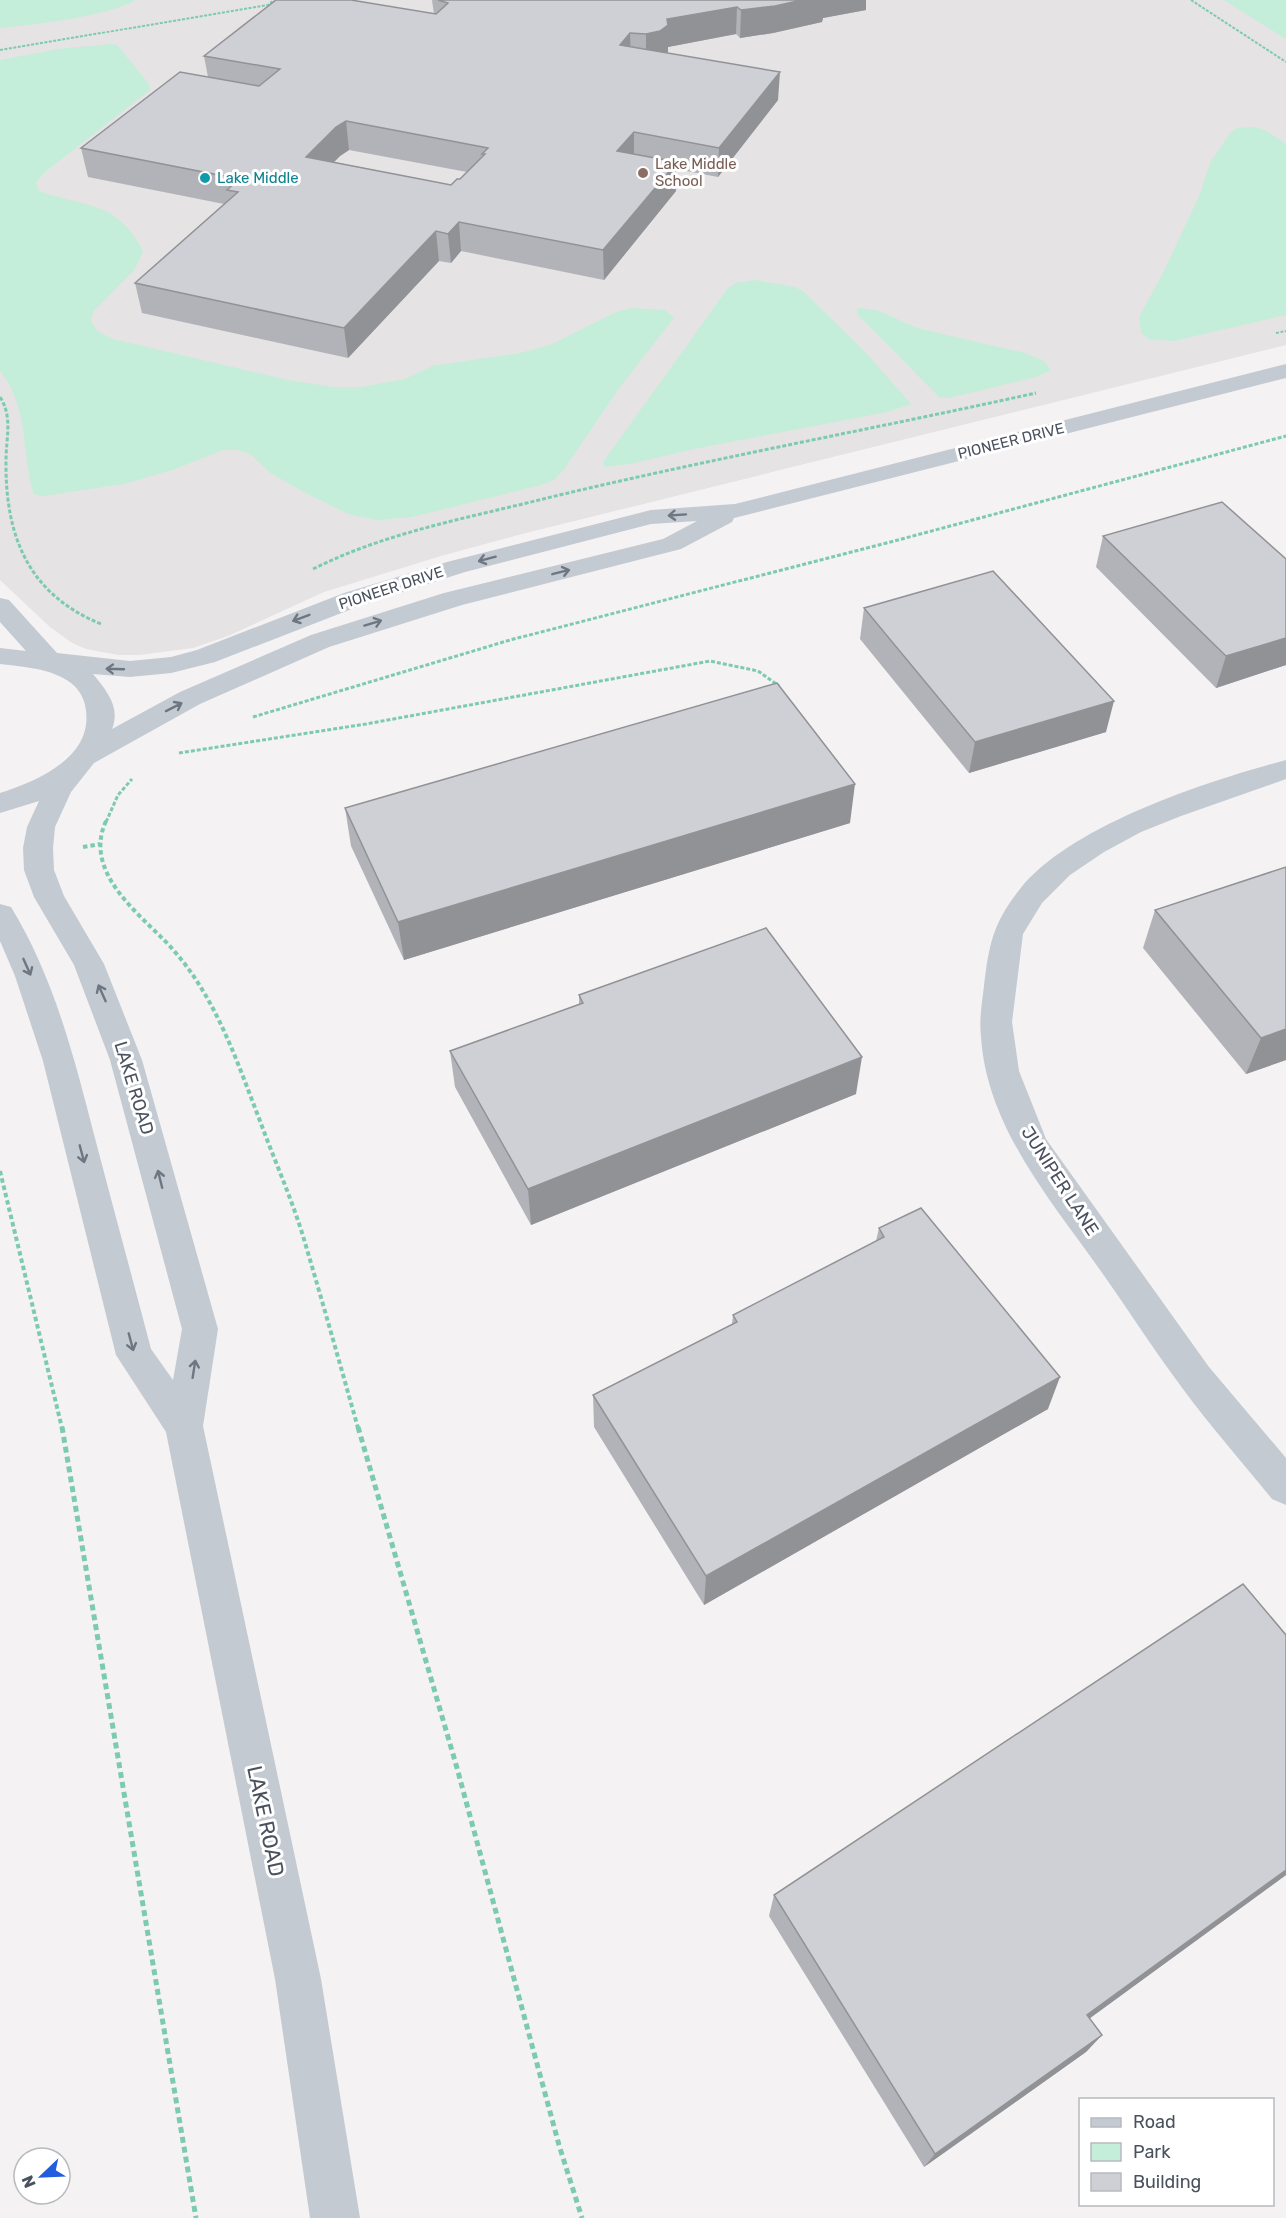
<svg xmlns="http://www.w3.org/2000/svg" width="1286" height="2218" font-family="Rubik,sans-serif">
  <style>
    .education { fill: #e5e3e4 }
    .green { fill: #c4eed9 }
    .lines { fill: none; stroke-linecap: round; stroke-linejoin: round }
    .path-far3 { stroke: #7dcbae; stroke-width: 2; stroke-dasharray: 3 1.5; stroke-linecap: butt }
    .path-far2 { stroke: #7dcbae; stroke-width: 3; stroke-dasharray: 4 2; stroke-linecap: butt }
    .path-far1 { stroke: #7dcbae; stroke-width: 4; stroke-dasharray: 4.5 3; stroke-linecap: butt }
    .path { stroke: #7dcbae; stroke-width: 5; stroke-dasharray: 6 4; stroke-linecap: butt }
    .minor { fill: #c3cad2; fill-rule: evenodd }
    .tertiary { fill: #c3cad2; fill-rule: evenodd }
    .wall { fill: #b2b3b8; fill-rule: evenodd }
    .shaded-wall { fill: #919296 }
    .building { fill: #cfd0d6; stroke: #919296; stroke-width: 1.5; fill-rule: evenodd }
    .oneway { stroke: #6e7682 }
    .education-dot { fill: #8d6e63; stroke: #fff; stroke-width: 2 }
    .culture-dot { fill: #0f9aa8; stroke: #fff; stroke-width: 2 }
    .labels { text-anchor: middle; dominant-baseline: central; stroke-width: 6; stroke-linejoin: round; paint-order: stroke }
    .far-education-label { font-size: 15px; fill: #785e54; stroke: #fff; text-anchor: start }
    .far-culture-label { font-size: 15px; fill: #0d838f; stroke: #fff; text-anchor: start }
    .far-street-label { font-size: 15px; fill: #4a525f; stroke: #fff }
    .street-label { font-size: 18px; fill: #4a525f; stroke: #fff }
    .near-street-label { font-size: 21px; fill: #4a525f; stroke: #fff }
  </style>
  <rect width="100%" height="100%" fill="#f4f2f2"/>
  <path class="education" d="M 0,0 L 1286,0 L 1286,345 L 526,533 L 441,556 L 324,592 L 228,636 L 193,648 L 139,655 L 118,655 L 86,649 L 72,643 L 50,627 L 0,580 Z"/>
  <path class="green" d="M 0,0 L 135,0 C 110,16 32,25 0,28 Z
    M 1224,0 L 1286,0 L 1286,39 Z
    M 111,44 L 117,45 L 149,84 L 150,90 L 45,172 L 36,182 L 39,191 C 86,208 117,200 143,251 L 135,269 L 93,312 L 91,321 L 97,331 L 113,339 L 288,380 L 333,387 L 361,387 L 405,379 L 432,366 L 520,353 L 550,345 L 616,312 L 632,308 L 665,310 L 674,318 L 620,387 L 564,469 L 554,480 L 541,485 L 412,517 L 377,520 L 348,514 L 306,493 L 272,474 L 250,454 L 236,450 L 223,450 L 175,469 L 124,484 L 43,496 L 35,495 C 30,488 30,477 28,468 C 23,434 23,399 0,371 L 0,60 L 58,49 Z
    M 1254,127 L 1265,130 L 1286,144 L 1286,315 L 1173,341 L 1149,339 L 1141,333 L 1139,317 L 1164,271 L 1200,194 L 1210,163 L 1230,133 L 1237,128 Z
    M 755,280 L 795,287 L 804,292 L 867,354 L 911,404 L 887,412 L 694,449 L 630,464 L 605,467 L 603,462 L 728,288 L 735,283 Z
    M 861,308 L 879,311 L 917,328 L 1025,353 L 1044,361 L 1051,370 L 1036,377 L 949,398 L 940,398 L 858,315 L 857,309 Z"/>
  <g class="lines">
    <path class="path-far3" d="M 1191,0 L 1286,62
      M 0,50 L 268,5 L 274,0
      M 1276,333 L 1286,331"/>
    <path class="path-far2" d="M 0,397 C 13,417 6,438 6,460 C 5,536 28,594 101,624
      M 313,569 C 387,532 468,518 547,498 C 709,459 873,429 1036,393
      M 253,717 L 510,640 L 898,540 L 1286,436
      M 179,753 L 366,724 L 710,661 L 758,671 L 779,686
      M 106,822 L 118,795 L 132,779"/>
    <path class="path-far1" d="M 106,821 C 84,869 132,908 163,939 C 213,989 235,1056 260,1121 C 274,1159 291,1197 303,1236 C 322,1300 340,1364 358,1428
      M 83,847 L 100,844
      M 0,1171 L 62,1428"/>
    <path class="path" d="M 62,1427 L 196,2218
      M 358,1427 L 457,1768 L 559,2145 L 582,2218"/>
    <path class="minor" d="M 1286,760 L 1286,779 L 1181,816 L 1141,832 L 1104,852 L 1070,875 L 1042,903 L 1023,934 L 1012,1022 L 1019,1071 L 1046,1139 L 1209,1367 L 1286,1458 L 1286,1505 L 1272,1499 C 1243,1463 1211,1427 1183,1389 C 1156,1353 1131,1314 1105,1277 C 1054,1204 987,1129 981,1037 C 979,1019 982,1003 984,986 C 989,944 993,923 1020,889 C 1071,825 1208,781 1286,760 Z"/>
    <path class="tertiary" d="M 1286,364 L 1286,378 L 734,518 L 732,522 L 681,549 L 462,605 L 329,647 L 200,704 L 94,763 L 71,792 L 55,827 L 53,848 L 54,870 L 64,896 L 104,964 L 142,1060 L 218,1329 L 203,1426 L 321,1979 L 360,2218 L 310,2218 L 275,1979 L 166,1432 L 116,1355 L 43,1061 L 15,976 L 0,941 L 0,904 L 11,907 C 55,979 75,1061 96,1142 C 114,1211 133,1280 151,1349 L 173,1380 L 182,1329 L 110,1060 L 74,965 L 34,897 L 24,870 L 23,848 L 27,827 L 39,801 L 0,813 L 0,793 C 37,781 92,758 86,711 C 85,700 80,690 71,683 C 51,668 24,667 0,664 L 0,648 L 26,651 L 0,622 L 0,598 L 9,600 L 57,653 L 130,661 L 171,657 L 197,650 L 344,593 L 447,562 L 651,510 L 735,504 ZM 697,521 L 663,539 L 444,593 L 311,635 L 180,692 L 112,729 C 121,707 106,690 93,674 L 130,677 L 171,673 L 215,662 L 362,605 L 465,572 L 651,524 Z"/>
  </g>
  <path class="wall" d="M 432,0 L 866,0 L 866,10 L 823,18 L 822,22 L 773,33 L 740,38 L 736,34 L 668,47 L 667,53 L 778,100 L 718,177 L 676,169 L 676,191 L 604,280 L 461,251 L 451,263 L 439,261 L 348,358 L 142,313 L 135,283 L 224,204 L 88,177 L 81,148 L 208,77 L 204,56 L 434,14 ZM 349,150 L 467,172 L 460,179 L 451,185 L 334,162 L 340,156 Z
    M 1103,536 L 1286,559 L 1286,665 L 1216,688 L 1096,567 Z
    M 864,608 L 1106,732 L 969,773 L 860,639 Z
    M 345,808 L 850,823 L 404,960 L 351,846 Z
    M 1155,910 L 1286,1060 L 1246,1074 L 1143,948 Z
    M 579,995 L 856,1094 L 531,1225 L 455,1087 L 450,1051 L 579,1004 Z
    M 879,1228 L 1048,1409 L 704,1605 L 594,1427 L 593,1395 L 732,1324 L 733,1315 L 876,1241 Z
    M 1286,1635 L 1286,1875 L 1090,2018 L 1102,2035 L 1086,2052 L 924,2167 L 769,1916 L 774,1895 Z"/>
  <path class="shaded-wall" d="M 802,0 L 866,0 L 866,10 L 823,18 L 822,22 L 773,33 L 740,38 L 741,10 Z
    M 737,7 L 736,34 L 668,47 L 668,52 L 660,59 L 646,62 L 646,34 L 667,19 Z
    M 630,33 L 631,61 L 620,45 Z
    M 780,72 L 778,100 L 718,177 L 719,148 Z
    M 346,121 L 349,150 L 340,156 L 310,186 L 306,157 L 336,127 Z
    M 634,132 L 634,161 L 617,151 Z
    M 677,162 L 676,191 L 604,280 L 603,250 Z
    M 459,222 L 461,251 L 451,263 L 448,234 Z
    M 436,231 L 439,261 L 348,358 L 344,328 Z
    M 1286,638 L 1286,665 L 1216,688 L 1226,656 Z
    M 1114,701 L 1106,732 L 969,773 L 975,742 Z
    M 855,784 L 850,823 L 404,960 L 398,922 Z
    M 1286,1029 L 1286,1060 L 1246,1074 L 1261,1038 Z
    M 862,1057 L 856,1094 L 531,1225 L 528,1189 Z
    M 1060,1377 L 1048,1409 L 704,1605 L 706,1576 Z
    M 1286,1870 L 1286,1875 L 1071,2032 L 1087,2015 Z
    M 1102,2035 L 1086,2052 L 924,2167 L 935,2154 Z"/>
  <path class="building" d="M 276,0 L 351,0 L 436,14 L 448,3 L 438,0 L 802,0 L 775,6 L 741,10 L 737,7 L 667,19 L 668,25 L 660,31 L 646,34 L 630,33 L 620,45 L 780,72 L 719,148 L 634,132 L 617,151 L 677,162 L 603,250 L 459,222 L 448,234 L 436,231 L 344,328 L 135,283 L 238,192 L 227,190 L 239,179 L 81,148 L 180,72 L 259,86 L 280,69 L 204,56 ZM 346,121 L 488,148 L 482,154 L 485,154 L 460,179 L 457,179 L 451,185 L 306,157 L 336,127 Z
    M 1222,502 L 1286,559 L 1286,638 L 1226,656 L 1103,536 Z
    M 993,571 L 1114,701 L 975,742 L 864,608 Z
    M 777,683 L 855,784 L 398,922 L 345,808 Z
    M 1286,867 L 1286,1029 L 1261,1038 L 1155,910 Z
    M 766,928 L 862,1057 L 528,1189 L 450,1051 L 583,1003 L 579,995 Z
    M 921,1208 L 1060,1377 L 706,1576 L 593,1395 L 737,1322 L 733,1315 L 884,1237 L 879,1228 Z
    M 1243,1584 L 1286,1635 L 1286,1870 L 1087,2015 L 1102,2035 L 935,2154 L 774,1895 Z"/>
  <defs><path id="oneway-shaft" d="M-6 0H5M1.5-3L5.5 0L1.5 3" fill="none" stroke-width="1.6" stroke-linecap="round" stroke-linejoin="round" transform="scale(1.5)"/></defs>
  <g class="oneway">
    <use href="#oneway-shaft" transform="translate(677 515) rotate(176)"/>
    <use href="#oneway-shaft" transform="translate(487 559) rotate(165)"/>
    <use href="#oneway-shaft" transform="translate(561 572) rotate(-14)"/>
    <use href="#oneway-shaft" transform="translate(301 618) rotate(159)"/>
    <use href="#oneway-shaft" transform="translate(373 623) rotate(-17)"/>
    <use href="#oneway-shaft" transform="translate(115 669) rotate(-178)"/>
    <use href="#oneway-shaft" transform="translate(174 707) rotate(-27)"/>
    <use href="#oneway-shaft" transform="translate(27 967) rotate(66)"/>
    <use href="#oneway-shaft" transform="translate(102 993) rotate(-114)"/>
    <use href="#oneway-shaft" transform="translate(82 1154) rotate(75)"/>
    <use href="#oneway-shaft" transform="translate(160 1179) rotate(-104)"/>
    <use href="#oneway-shaft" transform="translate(131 1342) rotate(75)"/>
    <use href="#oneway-shaft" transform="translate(194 1369) rotate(-81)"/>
  </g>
  <circle class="education-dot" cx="643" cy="173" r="6"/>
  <circle class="culture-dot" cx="205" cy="178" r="6"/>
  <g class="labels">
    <g class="far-education-label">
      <text x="655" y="164">Lake Middle<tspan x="655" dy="17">School</tspan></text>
    </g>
    <g class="far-culture-label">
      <text x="217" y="178">Lake Middle</text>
    </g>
    <g class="far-street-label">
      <text transform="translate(1011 441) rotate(-14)">PIONEER DRIVE</text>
      <text transform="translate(391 588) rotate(-18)">PIONEER DRIVE</text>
    </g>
    <g class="street-label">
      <text transform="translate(134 1088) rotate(73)">LAKE ROAD</text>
      <text transform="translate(1060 1181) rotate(57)">JUNIPER LANE</text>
    </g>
    <g class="near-street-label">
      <text transform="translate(266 1821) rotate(78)">LAKE ROAD</text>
    </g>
  </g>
  <rect x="1079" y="2098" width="195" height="108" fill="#ffffff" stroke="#b7babf" stroke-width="1.5"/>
  <rect x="1091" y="2118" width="30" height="9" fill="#c3cad2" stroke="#b7babf" stroke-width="1.5"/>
  <text x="1133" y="2128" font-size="18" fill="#4a525f">Road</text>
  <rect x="1091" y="2143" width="30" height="18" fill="#c4eed9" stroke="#b7babf" stroke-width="1.5"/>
  <text x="1133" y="2158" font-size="18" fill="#4a525f">Park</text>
  <rect x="1091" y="2173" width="30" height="18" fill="#cfd0d6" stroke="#b7babf" stroke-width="1.5"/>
  <text x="1133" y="2188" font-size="18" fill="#4a525f">Building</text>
  <g transform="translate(42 2176) rotate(247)"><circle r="28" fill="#ffffff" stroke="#b7babf" stroke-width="1.5"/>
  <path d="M0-4.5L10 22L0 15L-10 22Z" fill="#225dde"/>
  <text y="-9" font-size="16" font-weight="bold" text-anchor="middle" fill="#4a525f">N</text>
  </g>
</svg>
